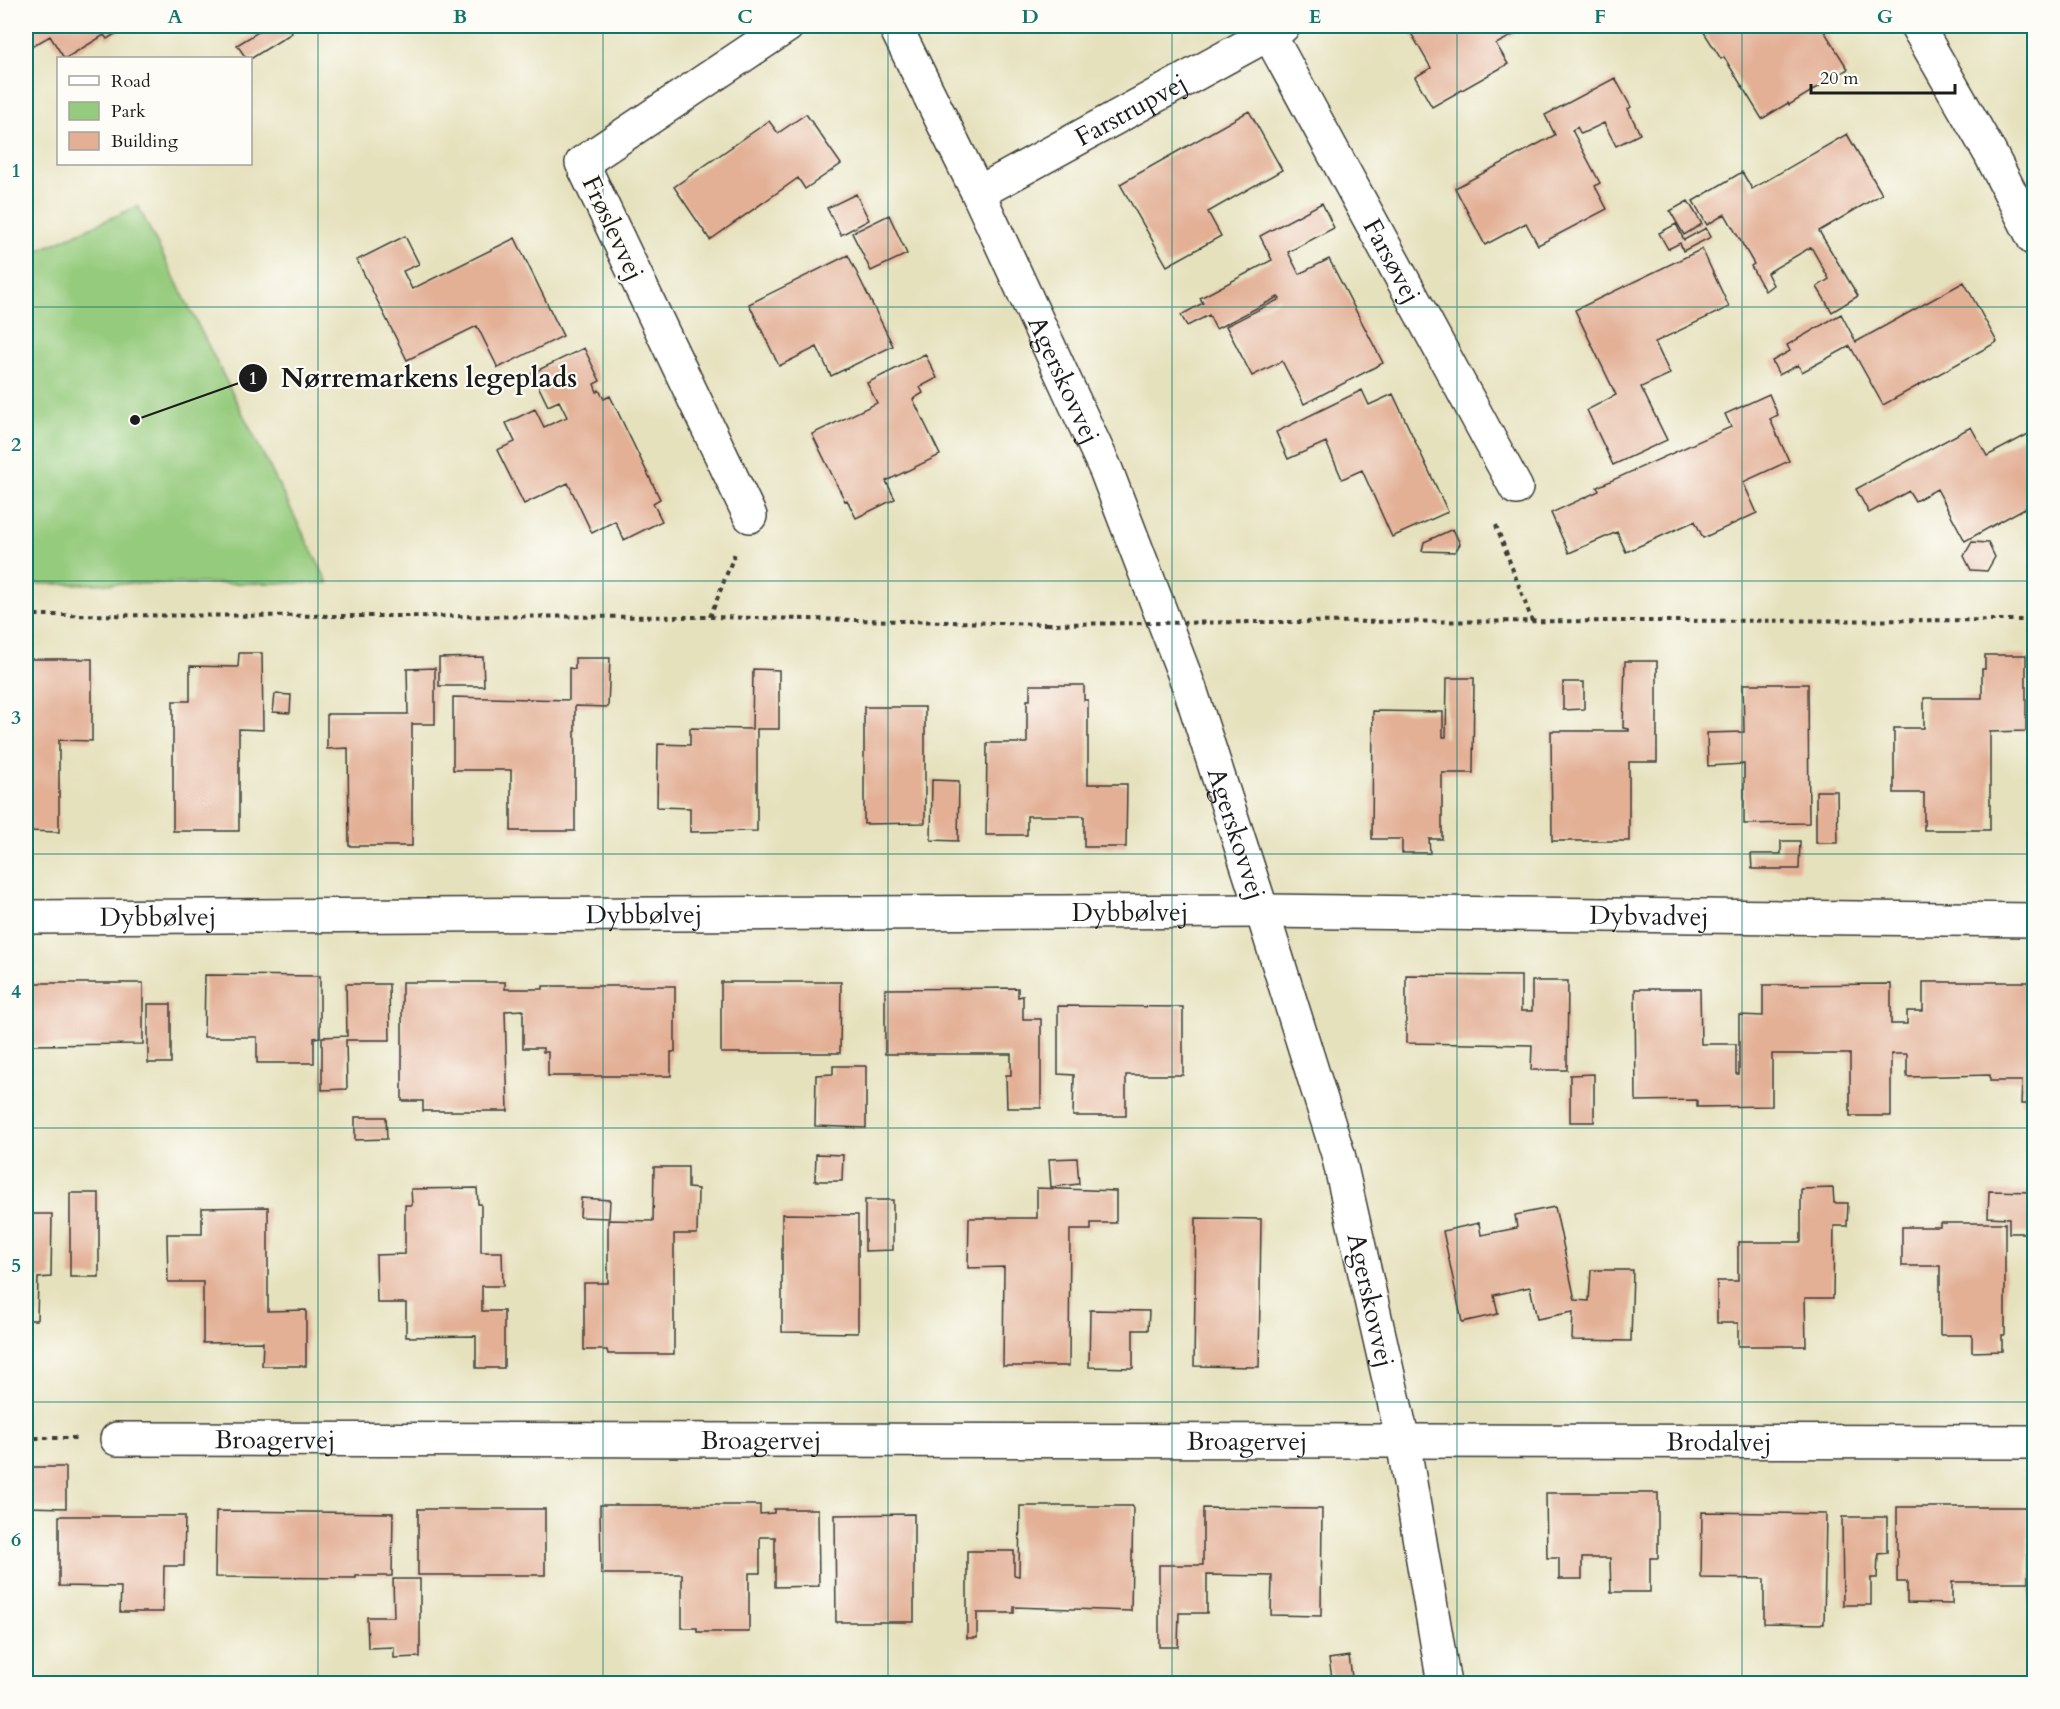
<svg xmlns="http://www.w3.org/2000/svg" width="2060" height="1709" font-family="Cardo,serif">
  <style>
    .green { fill: #95cb7d; stroke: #58744c; stroke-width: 1.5 }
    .building { fill: #e3b096 }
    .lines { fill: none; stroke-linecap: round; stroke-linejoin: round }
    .minor-casing { stroke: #3a3a34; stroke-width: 36 }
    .path { stroke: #3a3a34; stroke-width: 4; stroke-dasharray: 4.5 4.5; stroke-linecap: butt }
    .minor { stroke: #fff; stroke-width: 33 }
    .path-bridge { stroke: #3a3a34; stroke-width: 4; stroke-dasharray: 4.5 4.5; stroke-linecap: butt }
    .grid { fill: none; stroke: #0f766e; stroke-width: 1.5; stroke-opacity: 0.55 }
    .labels { text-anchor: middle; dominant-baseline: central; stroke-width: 4.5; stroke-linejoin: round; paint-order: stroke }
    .street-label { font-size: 26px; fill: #1c1c1c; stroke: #fdfcf7 }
    .leader { fill: none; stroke: #1c1c1c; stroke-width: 2 }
    .callout-dot { fill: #1c1c1c; stroke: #fdfcf7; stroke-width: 2 }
    .mark-label { font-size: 18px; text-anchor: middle; font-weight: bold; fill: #fff }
    .callout-label { font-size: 27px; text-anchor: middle; font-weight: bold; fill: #1c1c1c; stroke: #fdfcf7; stroke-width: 4.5; stroke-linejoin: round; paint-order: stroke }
    .neatline { fill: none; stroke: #0f766e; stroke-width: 2 }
    .grid-label { font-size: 20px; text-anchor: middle; font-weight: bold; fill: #0f766e }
  </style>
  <rect width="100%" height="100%" fill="#fdfcf7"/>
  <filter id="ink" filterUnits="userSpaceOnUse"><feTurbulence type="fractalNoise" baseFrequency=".0167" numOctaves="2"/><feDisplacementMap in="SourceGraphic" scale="12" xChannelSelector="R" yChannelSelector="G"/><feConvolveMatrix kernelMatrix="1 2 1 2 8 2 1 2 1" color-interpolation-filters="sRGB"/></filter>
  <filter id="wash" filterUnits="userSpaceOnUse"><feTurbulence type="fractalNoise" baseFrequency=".008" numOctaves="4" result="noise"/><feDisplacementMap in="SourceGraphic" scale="24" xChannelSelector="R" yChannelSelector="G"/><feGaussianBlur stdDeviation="1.35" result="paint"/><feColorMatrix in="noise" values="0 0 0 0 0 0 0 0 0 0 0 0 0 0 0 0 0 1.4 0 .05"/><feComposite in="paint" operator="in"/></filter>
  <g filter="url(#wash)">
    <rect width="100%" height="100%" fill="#e6e1bd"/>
    <path class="green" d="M 138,206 L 328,583 L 26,584 L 26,256 Z"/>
    <g id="blocks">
      <path class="building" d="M 26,26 L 128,26 L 107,39 L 104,35 L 66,58 L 64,58 L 50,36 L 26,50 Z
        M 268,26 L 287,26 L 292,33 L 252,58 L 246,58 L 237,45 Z
        M 1063,26 L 1077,26 L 1067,32 Z
        M 1407,26 L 1530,26 L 1496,44 L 1508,64 L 1432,107 L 1415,77 L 1431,68 Z
        M 1700,26 L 1821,26 L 1848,69 L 1789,105 L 1788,103 L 1762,119 L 1724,57 L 1721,59 Z
        M 1615,78 L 1631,107 L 1628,109 L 1640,134 L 1616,146 L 1604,123 L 1581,134 L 1577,127 L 1572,130 L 1600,183 L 1595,186 L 1607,209 L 1538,245 L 1526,223 L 1485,245 L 1455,188 L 1555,135 L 1545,115 Z
        M 1249,111 L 1282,170 L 1208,212 L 1221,236 L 1167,266 L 1120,184 Z
        M 806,114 L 841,164 L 805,189 L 798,178 L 710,240 L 674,187 L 769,121 L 778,133 Z
        M 1847,134 L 1882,194 L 1819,231 L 1858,296 L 1832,312 L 1817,287 L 1829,279 L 1811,247 L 1767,273 L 1773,285 L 1765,291 L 1751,266 L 1754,264 L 1725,214 L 1707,225 L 1693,201 L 1742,172 L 1752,189 Z
        M 856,194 L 869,220 L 841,235 L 827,208 Z
        M 1688,201 L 1702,224 L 1684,235 L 1670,211 Z
        M 1322,203 L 1334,228 L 1288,252 L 1299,274 L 1329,259 L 1383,363 L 1304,404 L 1282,361 L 1252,376 L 1226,326 L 1280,299 L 1278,297 L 1216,329 L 1209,315 L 1187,326 L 1181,315 L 1203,303 L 1200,298 L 1272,260 L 1260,236 Z
        M 889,215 L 907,254 L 871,271 L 852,233 Z
        M 1676,224 L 1684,240 L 1706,228 L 1711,237 L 1683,251 L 1680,243 L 1668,249 L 1659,233 Z
        M 405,236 L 419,264 L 403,271 L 412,289 L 515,238 L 563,336 L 498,368 L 477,326 L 407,360 L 357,260 Z
        M 1702,249 L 1729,307 L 1655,342 L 1670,374 L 1641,387 L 1667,440 L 1613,465 L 1587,410 L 1616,395 L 1575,310 Z
        M 848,255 L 893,346 L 831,376 L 817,347 L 779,366 L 749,304 Z
        M 1964,282 L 1997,342 L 1883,405 L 1850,346 L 1802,372 L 1798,365 L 1779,375 L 1772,361 L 1790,351 L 1787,345 L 1841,314 L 1856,342 Z
        M 584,348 L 600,381 L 594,384 L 597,392 L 599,390 L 604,399 L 610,396 L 660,499 L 653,503 L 662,521 L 624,540 L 615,521 L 592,533 L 568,483 L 524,504 L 497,450 L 515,442 L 506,423 L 535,409 L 544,427 L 567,417 L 559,401 L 548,406 L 532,373 Z
        M 925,354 L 937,378 L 920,387 L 923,393 L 913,399 L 940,455 L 886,481 L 895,499 L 856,518 L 847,500 L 845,501 L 812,434 L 877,403 L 867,383 Z
        M 1362,390 L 1369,405 L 1393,394 L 1448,512 L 1392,537 L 1362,470 L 1342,479 L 1326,442 L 1288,459 L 1276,432 Z
        M 1769,394 L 1778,415 L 1770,419 L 1789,461 L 1743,482 L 1757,513 L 1703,538 L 1695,521 L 1626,552 L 1617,532 L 1569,553 L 1551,513 L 1599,491 L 1597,487 L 1731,427 L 1725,414 Z
        M 1971,427 L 1987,456 L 2034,431 L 2034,503 L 1965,541 L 1937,489 L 1915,501 L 1909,491 L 1869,513 L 1856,489 Z
        M 1453,529 L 1460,544 L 1455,552 L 1422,551 L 1424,542 Z
        M 1972,542 L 1988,543 L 1995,557 L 1987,571 L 1971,570 L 1964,556 Z
        M 239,653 L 262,653 L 263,730 L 239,729 L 239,831 L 173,831 L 173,701 L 190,701 L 190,666 L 238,667 Z
        M 1985,655 L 2026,655 L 2026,731 L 1990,732 L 1990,830 L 1924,830 L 1924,793 L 1894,793 L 1894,728 L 1924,728 L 1924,698 L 1982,698 L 1982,669 L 1985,669 Z
        M 483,657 L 484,686 L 439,686 L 439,658 Z
        M 575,658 L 610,658 L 608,707 L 575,706 L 575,831 L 511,831 L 511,770 L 453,770 L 453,697 L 569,700 L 569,668 L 575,669 Z
        M 26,659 L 92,659 L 92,741 L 59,740 L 59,832 L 26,831 Z
        M 1625,661 L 1657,661 L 1657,762 L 1629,762 L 1629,841 L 1552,841 L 1551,731 L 1629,731 L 1629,729 L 1623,728 Z
        M 435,668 L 435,724 L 412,724 L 412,846 L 349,846 L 348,748 L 327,749 L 327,714 L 408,714 L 407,669 Z
        M 753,669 L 779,670 L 779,729 L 757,729 L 757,831 L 690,832 L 690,808 L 657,807 L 658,744 L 690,745 L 690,728 L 752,729 Z
        M 1447,678 L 1474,678 L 1473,773 L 1442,773 L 1442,839 L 1429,839 L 1430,853 L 1402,853 L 1402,839 L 1372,839 L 1373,711 L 1443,712 L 1443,737 L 1446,737 Z
        M 1563,682 L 1584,682 L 1584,709 L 1563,710 Z
        M 1743,684 L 1808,684 L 1809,823 L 1744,824 L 1744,764 L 1708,766 L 1707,733 L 1744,732 Z
        M 1030,685 L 1084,685 L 1084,700 L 1088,700 L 1088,784 L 1127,784 L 1126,847 L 1084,847 L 1084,816 L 1027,816 L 1027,835 L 986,835 L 987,743 L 1027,743 L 1027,700 L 1030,700 Z
        M 275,694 L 291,695 L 290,713 L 273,712 Z
        M 864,707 L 925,707 L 925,823 L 864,824 Z
        M 932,780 L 959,781 L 958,841 L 931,840 Z
        M 1816,791 L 1837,791 L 1838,843 L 1816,843 Z
        M 1781,841 L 1800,841 L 1799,869 L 1752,869 L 1751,854 L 1781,854 Z
        M 205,975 L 320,976 L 320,1037 L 314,1038 L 314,1063 L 257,1063 L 257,1037 L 204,1037 Z
        M 1406,975 L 1521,976 L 1521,1011 L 1532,1011 L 1532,981 L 1568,981 L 1567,1070 L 1531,1070 L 1532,1045 L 1406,1043 Z
        M 402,982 L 505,982 L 505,989 L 543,989 L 543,986 L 675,986 L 675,1052 L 671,1052 L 671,1076 L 548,1076 L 548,1052 L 543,1052 L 543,1048 L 523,1048 L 523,1010 L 505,1011 L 508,1111 L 423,1111 L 423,1101 L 402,1101 Z
        M 721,982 L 841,982 L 840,1053 L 721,1053 Z
        M 1923,982 L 2034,982 L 2034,1104 L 2021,1104 L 2022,1081 L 1990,1081 L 1990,1075 L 1907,1077 L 1907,1054 L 1891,1054 L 1891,1116 L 1850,1116 L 1850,1054 L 1772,1054 L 1772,1106 L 1697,1107 L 1697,1100 L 1636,1101 L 1635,989 L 1700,989 L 1701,1044 L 1736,1044 L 1736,1074 L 1739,1074 L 1739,1015 L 1763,1016 L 1763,985 L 1891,984 L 1891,1024 L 1907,1024 L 1907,1011 L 1923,1011 Z
        M 28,983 L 143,983 L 143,1044 L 28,1045 Z
        M 346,984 L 389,984 L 390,1040 L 346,1040 L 347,1089 L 322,1090 L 322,1037 L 347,1036 Z
        M 1018,988 L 1018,997 L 1023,996 L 1023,1019 L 1041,1019 L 1041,1108 L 1007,1108 L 1006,1075 L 1011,1075 L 1011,1054 L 885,1054 L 885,989 Z
        M 148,1004 L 171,1004 L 171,1063 L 148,1063 Z
        M 1058,1006 L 1183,1007 L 1183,1075 L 1126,1075 L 1126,1116 L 1073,1116 L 1074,1075 L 1058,1074 Z
        M 833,1066 L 866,1066 L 866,1128 L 815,1126 L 816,1075 L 833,1074 Z
        M 1594,1074 L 1594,1122 L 1570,1122 L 1570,1075 Z
        M 355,1117 L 386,1117 L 387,1139 L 355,1140 Z
        M 816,1154 L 843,1155 L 842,1181 L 815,1181 Z
        M 1077,1158 L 1079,1184 L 1051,1187 L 1049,1159 Z
        M 654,1167 L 688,1167 L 688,1188 L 698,1189 L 697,1234 L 674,1234 L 674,1354 L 608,1354 L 607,1350 L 584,1350 L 584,1283 L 608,1283 L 608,1220 L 653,1221 Z
        M 477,1188 L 478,1204 L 481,1204 L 481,1252 L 502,1252 L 503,1286 L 482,1286 L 482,1311 L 504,1311 L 504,1368 L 476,1368 L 476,1336 L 406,1337 L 406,1303 L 377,1303 L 376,1255 L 405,1254 L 405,1205 L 412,1205 L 411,1189 Z
        M 1037,1188 L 1116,1191 L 1116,1223 L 1091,1223 L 1091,1230 L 1070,1230 L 1069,1366 L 1003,1366 L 1004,1267 L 968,1268 L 969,1218 L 1037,1218 Z
        M 1833,1188 L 1834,1203 L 1848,1203 L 1847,1226 L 1834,1226 L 1833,1298 L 1805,1298 L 1806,1346 L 1738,1346 L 1738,1323 L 1717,1323 L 1717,1281 L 1738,1281 L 1738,1242 L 1801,1242 L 1801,1189 Z
        M 1989,1191 L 2034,1192 L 2034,1233 L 2009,1233 L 2009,1218 L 1988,1217 Z
        M 70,1193 L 99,1193 L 99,1277 L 70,1277 Z
        M 581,1198 L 610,1200 L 609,1218 L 580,1217 Z
        M 865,1200 L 893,1200 L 893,1250 L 865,1251 Z
        M 268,1207 L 268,1311 L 306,1310 L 306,1366 L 262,1366 L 263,1342 L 203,1343 L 203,1282 L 168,1282 L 167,1234 L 202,1234 L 202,1208 Z
        M 1555,1207 L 1575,1300 L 1589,1301 L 1591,1270 L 1633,1270 L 1631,1341 L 1572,1340 L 1573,1312 L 1537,1319 L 1530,1287 L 1494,1295 L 1498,1314 L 1462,1322 L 1443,1231 L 1479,1223 L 1481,1235 L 1517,1228 L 1515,1215 Z
        M 26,1214 L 52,1214 L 51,1277 L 38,1278 L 37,1320 L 26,1320 Z
        M 782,1214 L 858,1215 L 858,1333 L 782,1332 Z
        M 1196,1218 L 1261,1219 L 1259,1367 L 1194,1366 Z
        M 1940,1223 L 2005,1223 L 2005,1335 L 2002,1335 L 2002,1351 L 1972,1352 L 1972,1335 L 1940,1335 L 1940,1266 L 1902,1266 L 1902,1227 L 1940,1227 Z
        M 1090,1310 L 1149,1311 L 1148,1330 L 1133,1330 L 1133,1368 L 1089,1367 Z
        M 26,1467 L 66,1467 L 66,1508 L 26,1507 Z
        M 1546,1493 L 1658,1493 L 1658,1558 L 1650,1558 L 1650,1592 L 1611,1592 L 1610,1558 L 1582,1558 L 1582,1579 L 1559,1579 L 1559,1558 L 1547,1558 Z
        M 600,1505 L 760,1505 L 760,1514 L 774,1513 L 774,1509 L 818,1509 L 819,1586 L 775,1587 L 775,1537 L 760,1537 L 760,1573 L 749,1573 L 749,1632 L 697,1632 L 697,1628 L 682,1628 L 682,1574 L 601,1574 Z
        M 1020,1506 L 1133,1506 L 1131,1611 L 1014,1607 L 1014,1613 L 977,1613 L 977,1638 L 967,1638 L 967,1551 L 1014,1551 L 1014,1575 L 1019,1576 Z
        M 1897,1507 L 2028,1507 L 2028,1582 L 1952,1582 L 1952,1604 L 1907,1603 L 1907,1582 L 1897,1582 Z
        M 1203,1508 L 1322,1509 L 1321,1616 L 1271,1615 L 1272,1576 L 1207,1575 L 1207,1613 L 1179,1613 L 1178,1647 L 1159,1647 L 1159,1565 L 1203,1565 Z
        M 418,1509 L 545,1509 L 545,1575 L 418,1575 Z
        M 216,1511 L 393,1513 L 392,1576 L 356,1576 L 356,1578 L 215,1577 Z
        M 1702,1512 L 1826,1514 L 1824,1624 L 1764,1623 L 1764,1579 L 1701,1578 Z
        M 914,1514 L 914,1622 L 836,1622 L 835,1515 Z
        M 59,1516 L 185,1516 L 184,1566 L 164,1566 L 163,1612 L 120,1612 L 121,1587 L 59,1586 Z
        M 1842,1517 L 1887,1517 L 1887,1553 L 1878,1554 L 1877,1578 L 1871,1578 L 1871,1605 L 1843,1605 Z
        M 2030,1575 L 2034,1575 L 2034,1651 L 2032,1652 Z
        M 393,1579 L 420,1579 L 420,1657 L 394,1658 L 394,1647 L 368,1648 L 367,1617 L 394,1617 Z
        M 1349,1656 L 1353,1684 L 1333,1684 L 1329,1659 Z"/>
    </g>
  </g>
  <g filter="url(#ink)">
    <use href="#blocks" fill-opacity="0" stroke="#3a3a34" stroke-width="1.5"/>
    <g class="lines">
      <defs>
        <g id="minor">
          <path id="s1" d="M 895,26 L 978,193 L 1106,470 L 1190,689 L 1262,911 L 1338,1154 L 1403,1441 L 1444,1684"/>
          <path d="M 1917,26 L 1990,153 L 2034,239"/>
          <path id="s2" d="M 1269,34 L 1516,488"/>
          <path id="s3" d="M 978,193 L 1283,26"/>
          <path d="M 750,516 L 582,163 L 787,26"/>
          <path id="s4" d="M 26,917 L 1262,911 L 2034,920"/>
          <path id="s5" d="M 117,1439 L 2034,1442"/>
        </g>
      </defs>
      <use href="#minor" class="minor-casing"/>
      <path class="path" d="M 1496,525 L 1532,621
        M 26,615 L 710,617 L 1047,624
        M 710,617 L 735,553
        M 1261,622 L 2034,620
        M 26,1438 L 77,1438"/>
      <use href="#minor" class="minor"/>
      <path class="path-bridge" d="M 1047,624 L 1261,622"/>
    </g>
  </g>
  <path class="grid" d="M 318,26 L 318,1684M 603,26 L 603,1684M 888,26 L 888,1684M 1172,26 L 1172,1684M 1457,26 L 1457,1684M 1742,26 L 1742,1684M 26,307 L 2034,307M 26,581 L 2034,581M 26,854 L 2034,854M 26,1128 L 2034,1128M 26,1402 L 2034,1402"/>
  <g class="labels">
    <g class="street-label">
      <text stroke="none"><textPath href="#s3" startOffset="174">Farstrupvej</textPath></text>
      <text transform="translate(613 228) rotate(65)">Frøslevvej</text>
      <text stroke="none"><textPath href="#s2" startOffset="258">Farsøvej</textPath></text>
      <text stroke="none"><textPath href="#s1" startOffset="392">Agerskovvej</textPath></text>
      <text stroke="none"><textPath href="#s1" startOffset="878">Agerskovvej</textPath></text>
      <text stroke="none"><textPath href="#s4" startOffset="1104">Dybbølvej</textPath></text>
      <text stroke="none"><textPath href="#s4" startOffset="618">Dybbølvej</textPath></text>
      <text stroke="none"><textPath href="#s4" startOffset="1623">Dybvadvej</textPath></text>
      <text stroke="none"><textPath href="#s4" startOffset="132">Dybbølvej</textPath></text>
      <text stroke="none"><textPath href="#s1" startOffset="1364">Agerskovvej</textPath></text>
      <text stroke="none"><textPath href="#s5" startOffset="158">Broagervej</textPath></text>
      <text stroke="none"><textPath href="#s5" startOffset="644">Broagervej</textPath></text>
      <text stroke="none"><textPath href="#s5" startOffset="1130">Broagervej</textPath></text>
      <text stroke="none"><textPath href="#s5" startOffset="1602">Brodalvej</textPath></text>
    </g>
  </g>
  <path class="leader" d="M135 420L253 378"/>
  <g class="callout-dot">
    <circle cx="135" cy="420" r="6"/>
    <circle cx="253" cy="378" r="15"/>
  </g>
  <g class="mark-label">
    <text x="253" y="384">1</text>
  </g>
  <g class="callout-label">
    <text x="429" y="387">Nørremarkens legeplads</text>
  </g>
  <rect width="2060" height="1709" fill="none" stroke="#fdfcf7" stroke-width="66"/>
  <rect x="57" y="57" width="195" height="108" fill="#fdfcf7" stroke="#a3a29f" stroke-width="1.5"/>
  <rect x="69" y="76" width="30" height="9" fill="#ffffff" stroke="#a3a29f" stroke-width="1.5"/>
  <text x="111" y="87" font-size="18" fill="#1c1c1c">Road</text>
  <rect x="69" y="102" width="30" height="18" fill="#95cb7d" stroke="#a3a29f" stroke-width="1.5"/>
  <text x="111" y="117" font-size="18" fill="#1c1c1c">Park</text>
  <rect x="69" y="132" width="30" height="18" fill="#e3b096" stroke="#a3a29f" stroke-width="1.5"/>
  <text x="111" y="147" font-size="18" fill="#1c1c1c">Building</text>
  <path d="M1811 84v9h144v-9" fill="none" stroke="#1c1c1c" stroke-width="3"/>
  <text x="1820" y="84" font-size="18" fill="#1c1c1c" stroke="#fdfcf7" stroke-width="4.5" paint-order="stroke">20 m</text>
  <rect x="33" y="33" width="1994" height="1643" class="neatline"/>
  <g class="grid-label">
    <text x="175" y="23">A</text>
    <text x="460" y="23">B</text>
    <text x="745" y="23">C</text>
    <text x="1030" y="23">D</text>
    <text x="1315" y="23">E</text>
    <text x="1600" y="23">F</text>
    <text x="1885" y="23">G</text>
    <text x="16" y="177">1</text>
    <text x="16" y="451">2</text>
    <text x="16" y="724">3</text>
    <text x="16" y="998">4</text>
    <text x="16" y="1272">5</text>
    <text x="16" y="1546">6</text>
  </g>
</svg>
